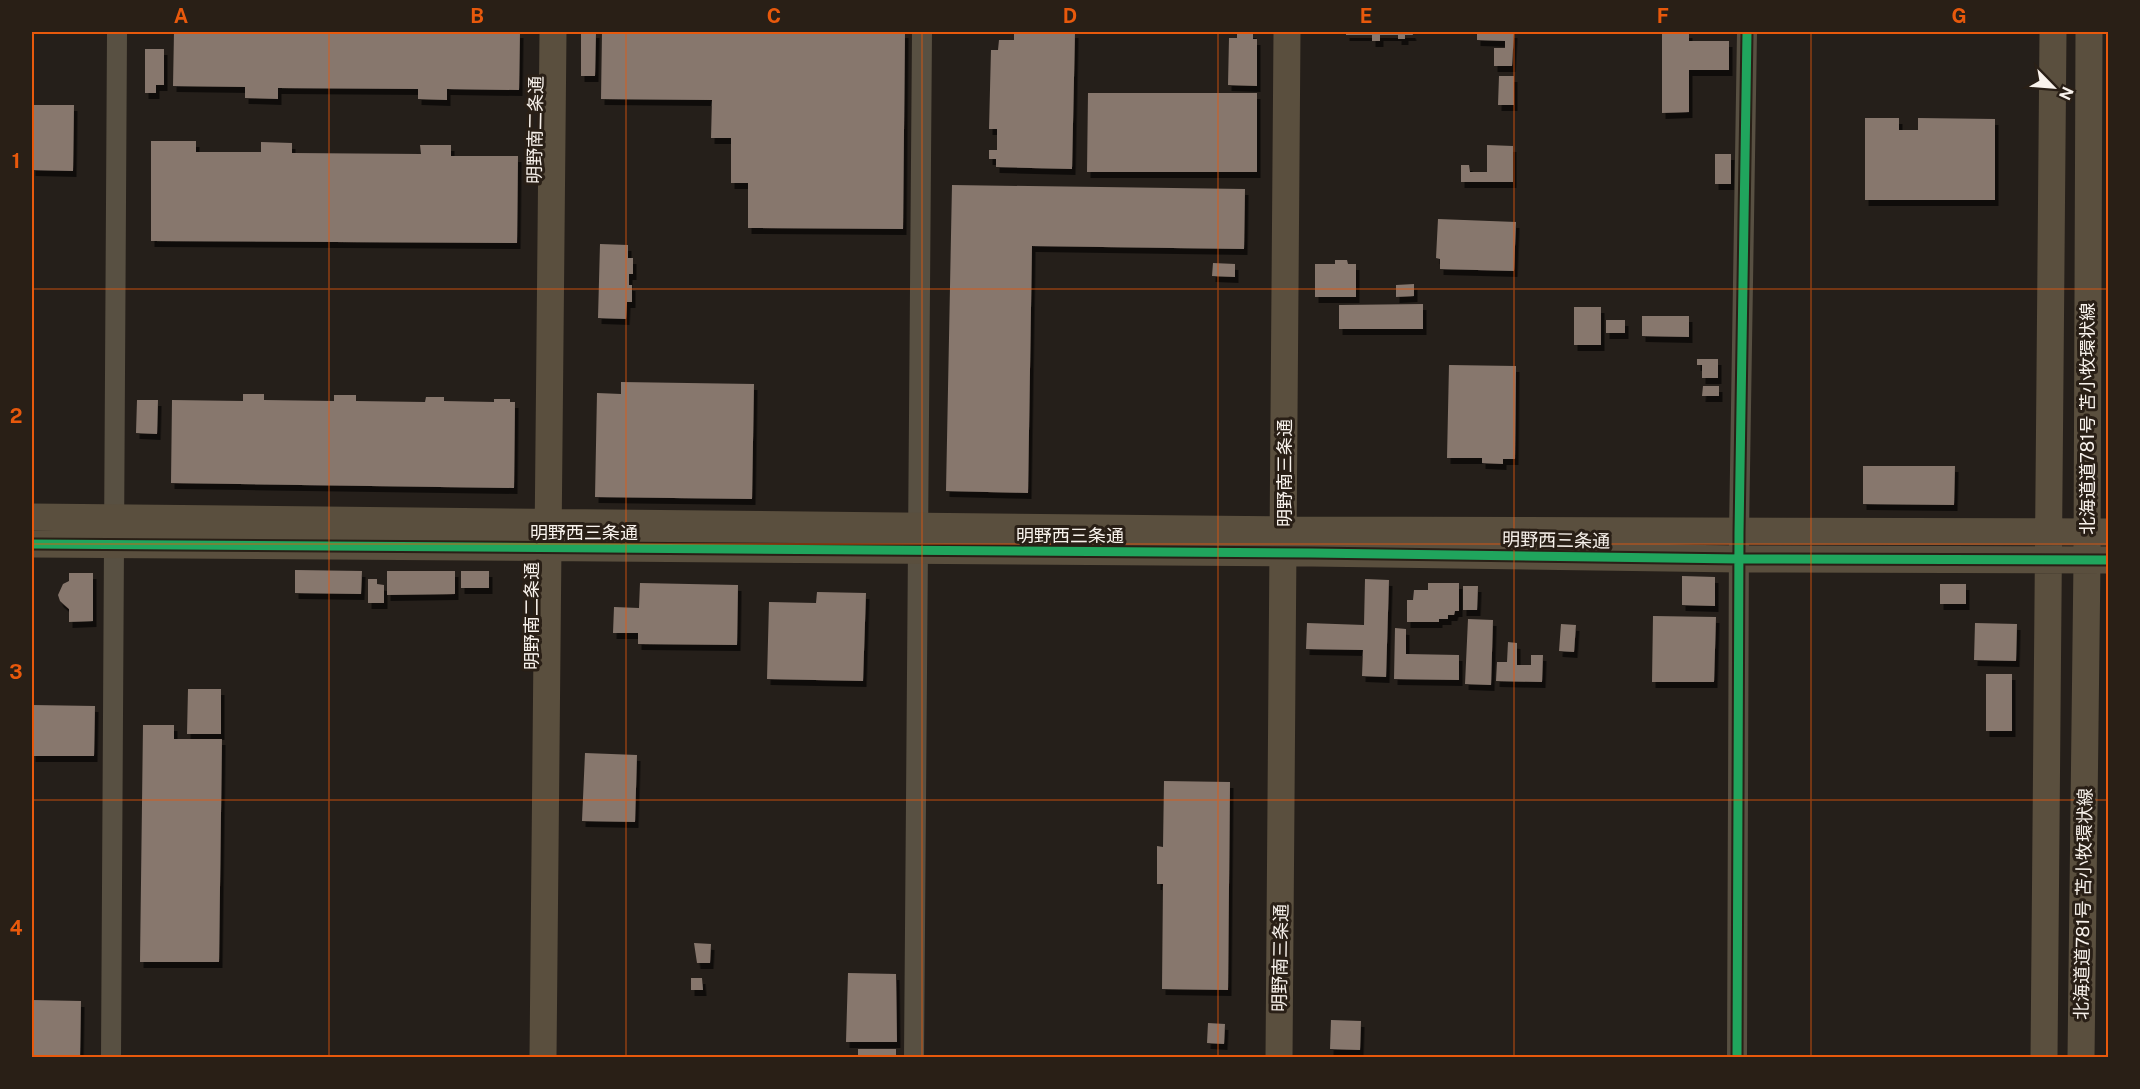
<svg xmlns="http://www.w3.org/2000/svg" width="2140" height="1089" font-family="'Public Sans','Noto Sans JP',sans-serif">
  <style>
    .building { fill: #87776d; filter: url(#shadow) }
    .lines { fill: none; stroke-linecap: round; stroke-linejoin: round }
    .street { stroke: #585042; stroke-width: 20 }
    .secondary { stroke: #5a4f3e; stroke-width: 27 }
    .cycleway-casing { stroke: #291f16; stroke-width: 13 }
    .cycleway { stroke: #20a55d; stroke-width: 9 }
    .grid { fill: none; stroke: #e8590c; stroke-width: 1.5; stroke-opacity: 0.55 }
    .labels { text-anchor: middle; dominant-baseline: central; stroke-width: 6; stroke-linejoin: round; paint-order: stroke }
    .street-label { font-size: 18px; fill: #f8f2ec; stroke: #291f16 }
    .neatline { fill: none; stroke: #e8590c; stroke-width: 2 }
    .grid-label { font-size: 20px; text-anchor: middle; font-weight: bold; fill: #e8590c }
  </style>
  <defs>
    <filter id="shadow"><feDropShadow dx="3.5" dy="6" stdDeviation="0" flood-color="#0009"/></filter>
  </defs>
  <rect width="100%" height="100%" fill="#251f1a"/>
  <path class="building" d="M 174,32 L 520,32 L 519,90 L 447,89 L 447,100 L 418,99 L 418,89 L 278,88 L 278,99 L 245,98 L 245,87 L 173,86 Z
    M 581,32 L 596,32 L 595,76 L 581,76 Z
    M 602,32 L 905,32 L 903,229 L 748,228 L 748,183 L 731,183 L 731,138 L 711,138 L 712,100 L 601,99 Z
    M 1014,32 L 1075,32 L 1072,169 L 996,167 L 996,159 L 989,159 L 989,150 L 997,150 L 997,129 L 989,129 L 991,50 L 998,50 L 999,40 L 1014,40 Z
    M 1237,32 L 1253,32 L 1253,39 L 1257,39 L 1257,86 L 1228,85 L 1229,38 L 1237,38 Z
    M 1346,32 L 1412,32 L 1413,35 L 1405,35 L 1405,39 L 1398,39 L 1398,35 L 1380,35 L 1380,41 L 1372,41 L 1372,35 L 1346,35 Z
    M 1477,32 L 1514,32 L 1512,66 L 1494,66 L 1494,48 L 1505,48 L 1505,41 L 1477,40 Z
    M 1662,32 L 1689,32 L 1689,41 L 1729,41 L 1729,70 L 1689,70 L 1689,112 L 1662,113 Z
    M 145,49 L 164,49 L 164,85 L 156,85 L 156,93 L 145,93 Z
    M 1499,76 L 1514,76 L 1514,105 L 1498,105 Z
    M 1088,93 L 1257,93 L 1257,172 L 1087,172 Z
    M 32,105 L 74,105 L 73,171 L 32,170 Z
    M 1865,118 L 1899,118 L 1899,130 L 1918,130 L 1918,118 L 1995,119 L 1995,200 L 1865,200 Z
    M 151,141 L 196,141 L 196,152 L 261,152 L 261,142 L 292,143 L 292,153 L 421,154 L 420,145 L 451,145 L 451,156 L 518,156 L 517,243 L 151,241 Z
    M 1487,145 L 1513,146 L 1513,182 L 1461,182 L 1461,165 L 1469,165 L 1470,172 L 1487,172 Z
    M 1715,154 L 1731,154 L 1731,184 L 1715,184 Z
    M 952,185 L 1245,189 L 1244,249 L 1032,246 L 1028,493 L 946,491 Z
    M 1438,219 L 1516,222 L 1514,271 L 1440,269 L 1440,259 L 1436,258 Z
    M 600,244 L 628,245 L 628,258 L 633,258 L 633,274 L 629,274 L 629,285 L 632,285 L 632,302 L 627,302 L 626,319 L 598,318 Z
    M 1335,260 L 1347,260 L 1348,264 L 1356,264 L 1356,297 L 1315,297 L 1315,264 L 1335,264 Z
    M 1213,263 L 1235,264 L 1235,277 L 1212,276 Z
    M 1414,284 L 1414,296 L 1396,297 L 1396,285 Z
    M 1423,304 L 1423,329 L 1339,329 L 1339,305 Z
    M 1574,307 L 1601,307 L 1601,345 L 1574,345 Z
    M 1642,316 L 1689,316 L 1689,337 L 1642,336 Z
    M 1606,320 L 1625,320 L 1625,333 L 1606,333 Z
    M 1697,359 L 1718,359 L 1718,378 L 1702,378 L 1702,365 L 1697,365 Z
    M 1449,365 L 1516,366 L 1515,459 L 1503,459 L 1503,464 L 1482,463 L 1482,458 L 1447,458 Z
    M 621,382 L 754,384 L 752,499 L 595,497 L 597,393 L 621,394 Z
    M 1703,386 L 1719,386 L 1719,396 L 1702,396 Z
    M 243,394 L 264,394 L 264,400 L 334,401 L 334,395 L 356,395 L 356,401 L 425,402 L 426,397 L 444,397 L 444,401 L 494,402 L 494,399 L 510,399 L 510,402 L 515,402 L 514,488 L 171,483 L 172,400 L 243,401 Z
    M 137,400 L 158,400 L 157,434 L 136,433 Z
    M 1863,466 L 1955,466 L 1954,505 L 1863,504 Z
    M 295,570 L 362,571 L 361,594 L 295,593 Z
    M 387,571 L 455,571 L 455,594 L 387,595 Z
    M 461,571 L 489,571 L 489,588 L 461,588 Z
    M 69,573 L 93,573 L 93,621 L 69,622 L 69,609 L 60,601 L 58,595 L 63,584 L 69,581 Z
    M 1682,576 L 1715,577 L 1715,606 L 1682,605 Z
    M 368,579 L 377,579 L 377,584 L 384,585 L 384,603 L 368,603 Z
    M 1365,579 L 1389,580 L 1386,677 L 1362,676 L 1363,650 L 1306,649 L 1307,623 L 1364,625 Z
    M 640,583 L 738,585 L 737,645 L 638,644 L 638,633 L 613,633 L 614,607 L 639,608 Z
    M 1428,583 L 1459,583 L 1459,611 L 1455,611 L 1454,615 L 1448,615 L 1448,619 L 1439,619 L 1439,622 L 1407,622 L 1407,600 L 1413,600 L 1414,590 L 1428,590 Z
    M 1940,584 L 1966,584 L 1966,604 L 1940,604 Z
    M 1463,586 L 1478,586 L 1477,610 L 1463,610 Z
    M 817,592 L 866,593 L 863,681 L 767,679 L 769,602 L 816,603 Z
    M 1653,616 L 1716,617 L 1714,682 L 1652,682 Z
    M 1468,619 L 1493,620 L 1491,685 L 1465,684 Z
    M 1975,623 L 2017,624 L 2016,661 L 1974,660 Z
    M 1561,624 L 1576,625 L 1574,652 L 1559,651 Z
    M 1395,628 L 1406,629 L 1406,654 L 1459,655 L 1459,680 L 1394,679 Z
    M 1508,642 L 1517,643 L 1517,665 L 1531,665 L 1531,655 L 1543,655 L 1542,682 L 1496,681 L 1497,662 L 1507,662 Z
    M 1986,674 L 2012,674 L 2012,731 L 1986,731 Z
    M 188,689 L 221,689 L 221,734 L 187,734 Z
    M 32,705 L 95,706 L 94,756 L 32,756 Z
    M 143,725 L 174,725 L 174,739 L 222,739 L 219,962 L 140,962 Z
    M 585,753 L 637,755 L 635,822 L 582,821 Z
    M 1164,781 L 1230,782 L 1228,990 L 1162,989 L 1163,884 L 1157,884 L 1157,846 L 1163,847 Z
    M 694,943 L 711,944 L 710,963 L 697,963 Z
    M 848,973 L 896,974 L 897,1042 L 846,1042 Z
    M 691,978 L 702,978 L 703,990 L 691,990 Z
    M 32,1000 L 81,1001 L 80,1058 L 32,1058 Z
    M 1331,1020 L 1361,1021 L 1360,1050 L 1330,1049 Z
    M 1208,1023 L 1225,1024 L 1224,1044 L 1207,1043 Z
    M 858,1049 L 896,1049 L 896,1058 L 858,1058 Z"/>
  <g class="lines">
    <path class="street" d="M 111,1058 L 117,32
      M 914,1058 L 922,32
      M 1737,1058 L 1739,533 L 1747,32"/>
    <path class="secondary" d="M 32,517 L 1284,530 L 2108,532
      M 32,544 L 1312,553 L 1739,559 L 2108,560
      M 543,1058 L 553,32
      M 1279,1058 L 1287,32
      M 2044,1058 L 2053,32
      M 2081,1058 L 2087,560 L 2089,32"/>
    <defs>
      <path id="cycleway" d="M 32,544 L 1312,553 L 1739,559 L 2108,560
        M 1737,1058 L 1739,533 L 1747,32"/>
    </defs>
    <use href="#cycleway" class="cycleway-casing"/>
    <use href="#cycleway" class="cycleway"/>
  </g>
  <path class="grid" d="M 329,32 L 329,1058M 626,32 L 626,1058M 922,32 L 922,1058M 1218,32 L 1218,1058M 1514,32 L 1514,1058M 1811,32 L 1811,1058M 32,289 L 2108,289M 32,544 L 2108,544M 32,800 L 2108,800"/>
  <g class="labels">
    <g class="street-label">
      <text transform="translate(535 130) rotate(-89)">明野南二条通</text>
      <text transform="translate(2087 419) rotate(-90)">北海道道781号 苫小牧環状線</text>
      <text transform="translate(1284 473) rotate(-90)">明野南三条通</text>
      <text x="584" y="532">明野西三条通</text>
      <text x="1070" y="535">明野西三条通</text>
      <text transform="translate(1556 540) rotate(1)">明野西三条通</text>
      <text transform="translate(531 616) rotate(-90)">明野南二条通</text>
      <text transform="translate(2083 904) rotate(-89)">北海道道781号 苫小牧環状線</text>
      <text transform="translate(1280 958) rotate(-89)">明野南三条通</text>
    </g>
  </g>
  <rect width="2140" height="1089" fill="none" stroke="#291f16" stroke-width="66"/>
  <g transform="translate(2053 87) rotate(115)" stroke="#291f16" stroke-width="4.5" paint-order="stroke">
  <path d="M0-4.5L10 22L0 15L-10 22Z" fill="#f8f2ec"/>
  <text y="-9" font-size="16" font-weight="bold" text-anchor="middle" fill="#f8f2ec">N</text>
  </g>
  <rect x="33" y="33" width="2074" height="1023" class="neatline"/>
  <g class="grid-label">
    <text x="181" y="23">A</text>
    <text x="477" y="23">B</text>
    <text x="774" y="23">C</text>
    <text x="1070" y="23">D</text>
    <text x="1366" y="23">E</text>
    <text x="1663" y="23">F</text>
    <text x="1959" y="23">G</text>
    <text x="16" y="168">1</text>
    <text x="16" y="423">2</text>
    <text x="16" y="679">3</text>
    <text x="16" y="935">4</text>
  </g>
</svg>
